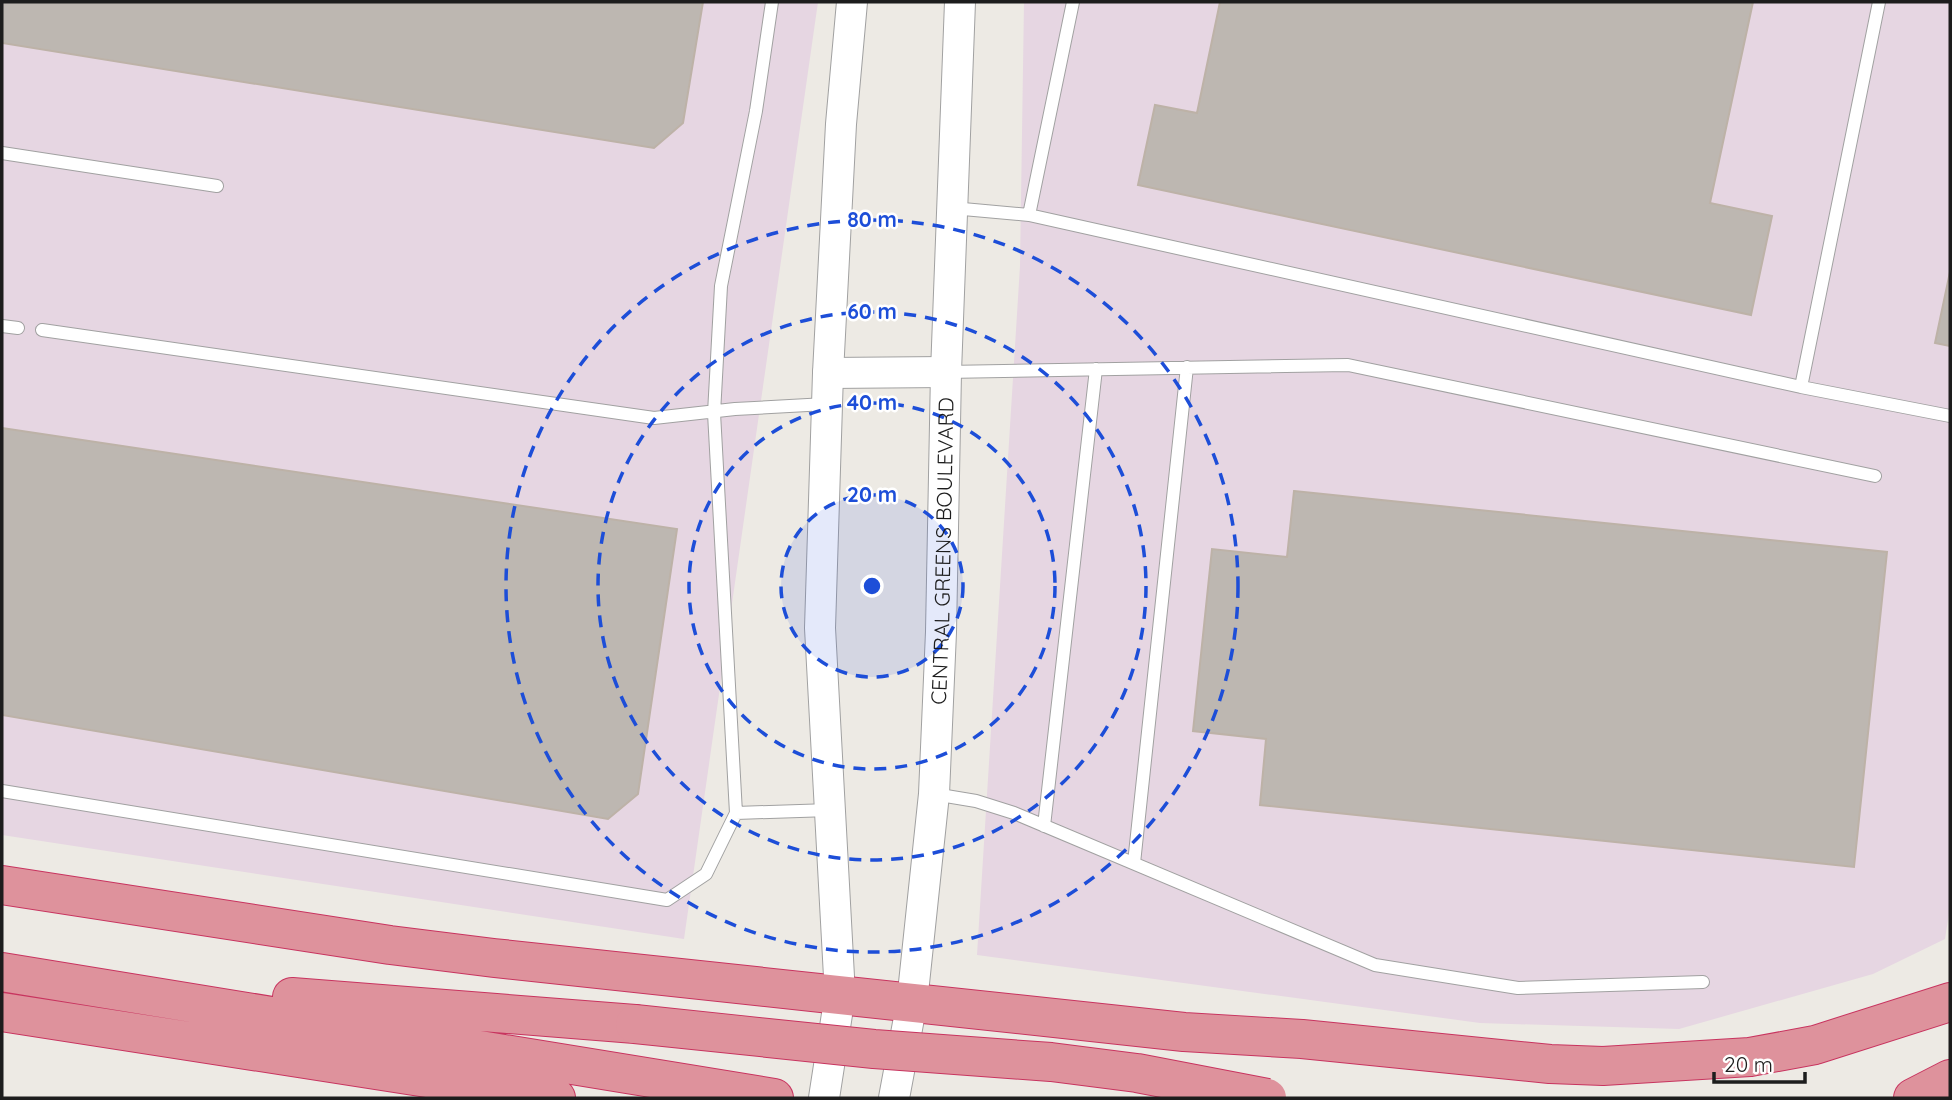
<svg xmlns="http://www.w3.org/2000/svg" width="1952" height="1100" font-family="Quicksand,sans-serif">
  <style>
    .industrial { fill: #e6d6e2 }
    .building { fill: #bdb7b1; stroke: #bdb2a7; stroke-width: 2 }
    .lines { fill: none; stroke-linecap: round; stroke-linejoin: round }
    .service-casing { stroke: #a1a1a1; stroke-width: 14 }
    .tertiary-casing { stroke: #a1a1a1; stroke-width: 32 }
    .motorway-casing { stroke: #c8345f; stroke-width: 40 }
    .service { stroke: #fff; stroke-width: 12 }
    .tertiary { stroke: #fff; stroke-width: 30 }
    .motorway { stroke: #de929c; stroke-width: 38 }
    .motorway-bridge-casing { stroke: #c8345f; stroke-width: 40; stroke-linecap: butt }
    .motorway-bridge { stroke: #de929c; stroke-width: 38 }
    .ring { fill: none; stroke: #1d4ed8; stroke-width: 3.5; stroke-dasharray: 12 9 }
    .labels { text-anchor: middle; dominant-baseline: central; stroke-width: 5; stroke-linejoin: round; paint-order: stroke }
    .street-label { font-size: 21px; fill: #1d1d1d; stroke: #fff }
    .centre { fill: #1d4ed8; stroke: #fff; stroke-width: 3.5 }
    .ring-label { font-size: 21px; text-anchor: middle; font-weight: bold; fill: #1d4ed8; stroke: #fff; stroke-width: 5; stroke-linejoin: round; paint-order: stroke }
  </style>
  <rect width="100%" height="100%" fill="#edeae4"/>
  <path class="industrial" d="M 2,2 L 818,2 L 684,939 L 2,835 Z
    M 1024,2 L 1950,2 L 1950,907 L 1945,939 L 1873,974 L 1679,1029 L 1480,1023 L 977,955 L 1020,266 Z"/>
  <path class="building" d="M 2,2 L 703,2 L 683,123 L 654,148 L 2,43 Z
    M 1220,2 L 1753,2 L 1710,203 L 1772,216 L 1751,315 L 1138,185 L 1155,105 L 1197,113 Z
    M 1950,272 L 1950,346 L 1935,343 Z
    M 2,428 L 677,529 L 638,794 L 608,819 L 2,715 Z
    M 1294,491 L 1887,552 L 1854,867 L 1260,805 L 1266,739 L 1193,731 L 1212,549 L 1287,557 Z"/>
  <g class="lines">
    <defs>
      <path id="service" d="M 1073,2 L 1029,215 L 1801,387
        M 1879,2 L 1801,387 L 1950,416
        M 2,153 L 217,186
        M 952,208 L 1029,215
        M 2,326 L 18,328
        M 42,330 L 654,418 L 735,409 L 826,404
        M 946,372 L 1348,365 L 1875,476
        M 2,791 L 667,900 L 706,874 L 736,813 L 830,810
        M 934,794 L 976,801 L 1014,813 L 1375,965 L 1518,988 L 1703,982
        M 736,813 L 714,413 L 721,286 L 756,111 L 772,2
        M 1044,826 L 1096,369
        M 1134,863 L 1187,367"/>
      <g id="tertiary">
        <path d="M 828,373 L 946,372"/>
        <path d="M 824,1098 L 840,995 L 820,628 L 828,373 L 841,124 L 852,2"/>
        <path id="s1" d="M 894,1098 L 912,1002 L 934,794 L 941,632 L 946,372 L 960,2"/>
      </g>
      <path id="motorway" d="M 2,885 L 390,945 L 494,958 L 1184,1032 L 1302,1039 L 1550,1064 L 1603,1066 L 1750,1057 L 1815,1045 L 1950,1002
        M 2,972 L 774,1098
        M 292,997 L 635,1024
        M 2,1012 L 556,1098
        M 1913,1098 L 1950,1079"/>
    </defs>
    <use href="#service" class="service-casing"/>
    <use href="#tertiary" class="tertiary-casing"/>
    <use href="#motorway" class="motorway-casing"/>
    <use href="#service" class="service"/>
    <use href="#tertiary" class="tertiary"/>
    <use href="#motorway" class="motorway"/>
    <defs>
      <path id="motorway-bridge" d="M 635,1024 L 874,1049 L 1051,1062 L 1137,1073 L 1267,1098"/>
    </defs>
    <use href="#motorway-bridge" class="motorway-bridge-casing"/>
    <use href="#motorway-bridge" class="motorway-bridge"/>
  </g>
  <circle cx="872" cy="586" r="91" fill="#1d4ed8" fill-opacity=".12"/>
  <g class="ring">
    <circle cx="872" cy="586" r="91"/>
    <circle cx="872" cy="586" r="183"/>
    <circle cx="872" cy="586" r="274"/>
    <circle cx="872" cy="586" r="366"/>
  </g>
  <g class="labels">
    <g class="street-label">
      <text stroke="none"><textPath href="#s1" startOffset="550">CENTRAL GREENS BOULEVARD</textPath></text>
    </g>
  </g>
  <circle cx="872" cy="586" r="10" class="centre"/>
  <g class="ring-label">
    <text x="872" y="227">80 m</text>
    <text x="872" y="319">60 m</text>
    <text x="872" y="410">40 m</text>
    <text x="872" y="502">20 m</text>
  </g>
  <rect width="1952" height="1100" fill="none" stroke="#1d1d1d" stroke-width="7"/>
  <path d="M1714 1072v10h91v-10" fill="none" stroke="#1d1d1d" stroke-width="3.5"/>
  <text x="1724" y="1072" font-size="21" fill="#1d1d1d" stroke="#ffffff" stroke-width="5" paint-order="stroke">20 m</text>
</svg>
